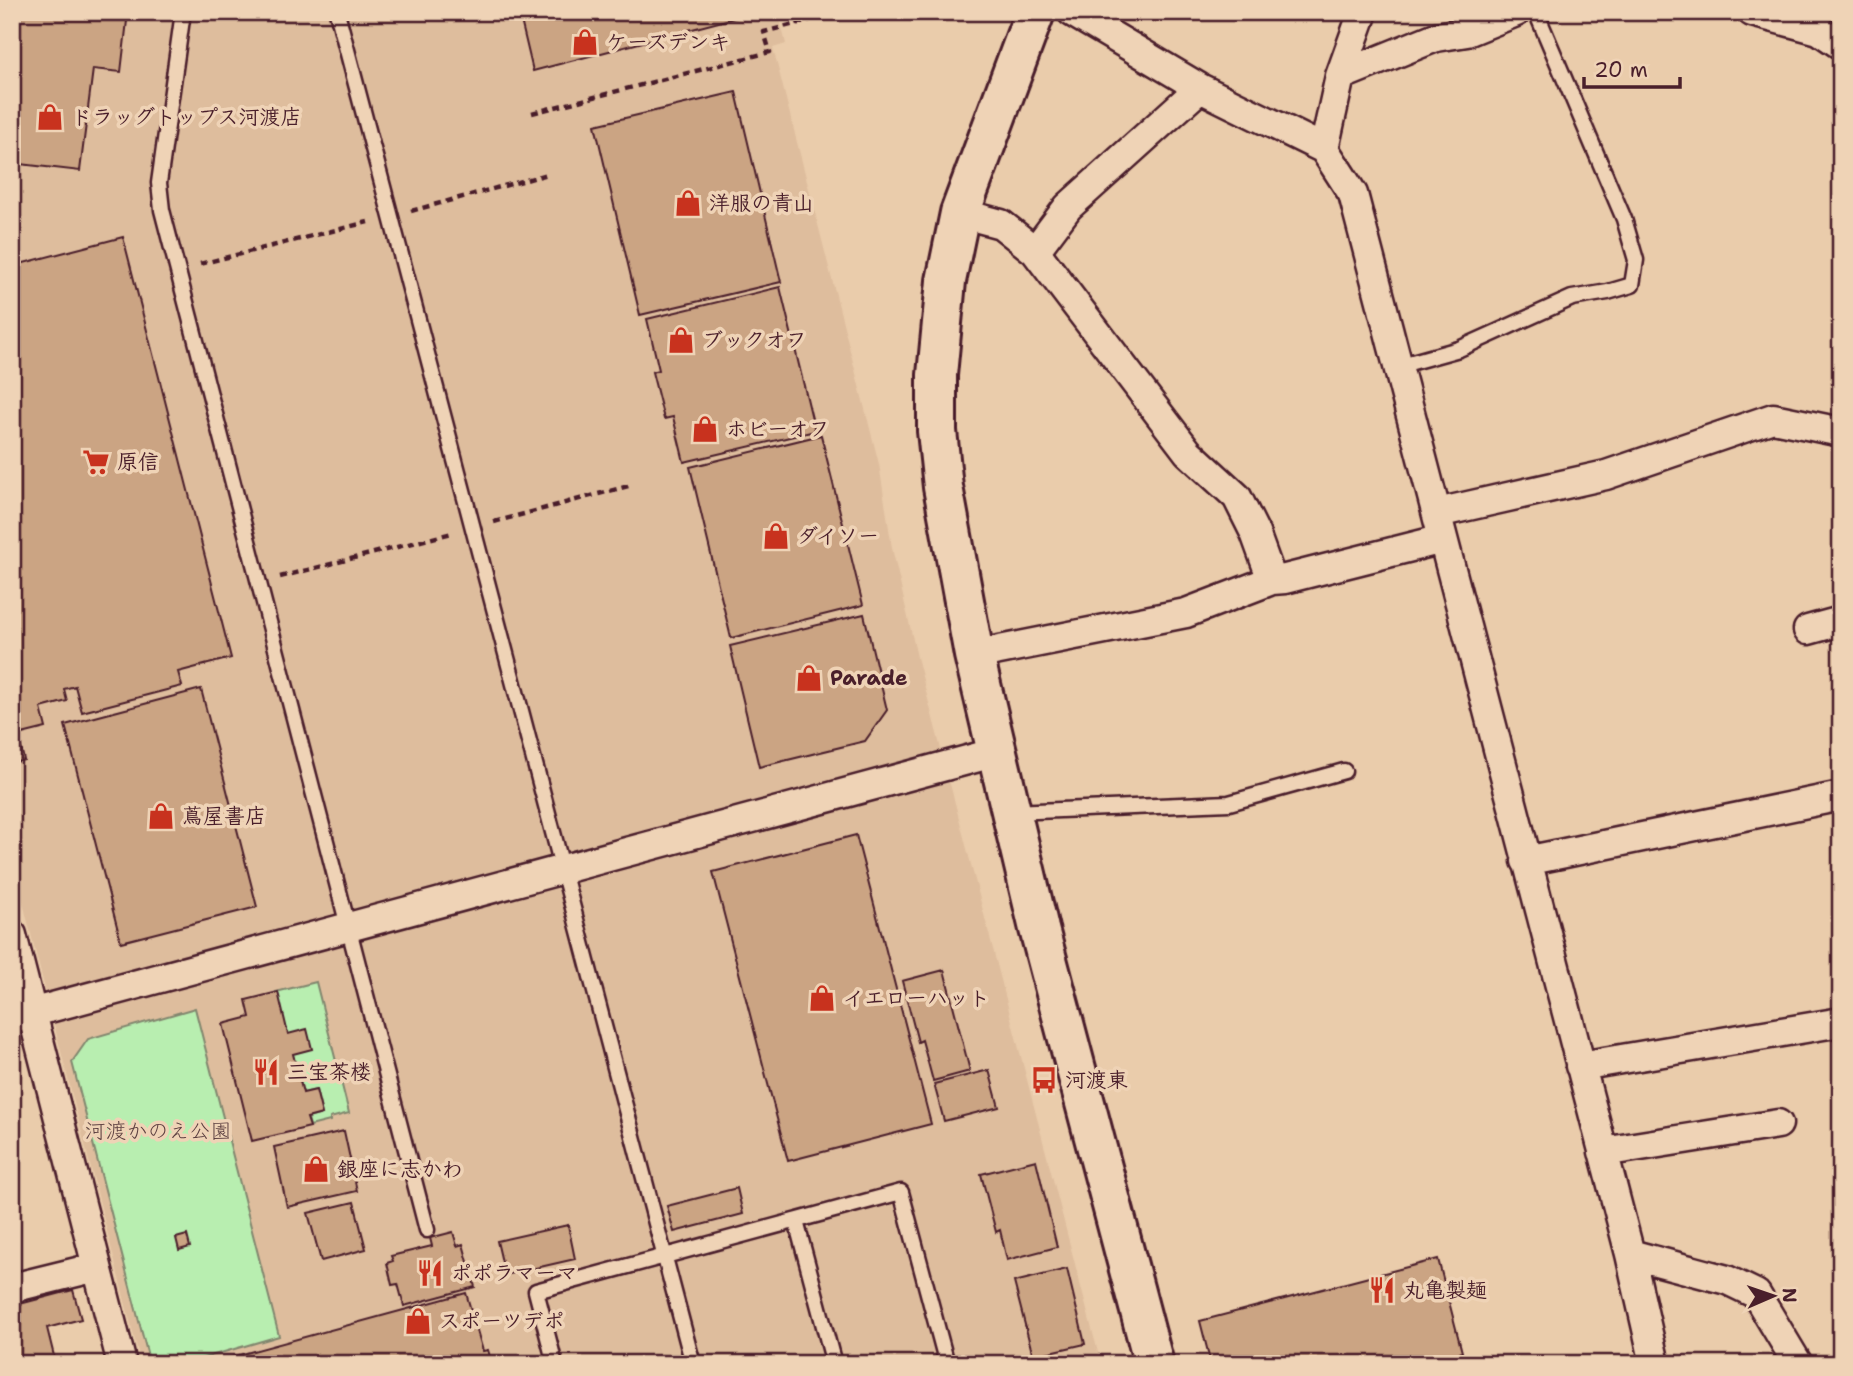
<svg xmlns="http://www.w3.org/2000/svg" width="1853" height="1376" font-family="'Shantell Sans','Klee One',sans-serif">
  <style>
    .built { fill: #debd9d }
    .green { fill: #b8eeb0; stroke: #81866e; stroke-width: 2 }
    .building { fill: #cba483; stroke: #4a1f2b; stroke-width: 2 }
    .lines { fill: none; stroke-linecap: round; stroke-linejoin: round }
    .lane-casing { stroke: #4a1f2b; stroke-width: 19 }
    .street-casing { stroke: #4a1f2b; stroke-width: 33 }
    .secondary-casing { stroke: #4a1f2b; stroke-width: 44 }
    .path { stroke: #4a1f2b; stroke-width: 4.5; stroke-dasharray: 7 5; stroke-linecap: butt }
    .lane { stroke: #efd3b6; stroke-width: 14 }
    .street { stroke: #efd3b6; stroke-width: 28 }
    .secondary { stroke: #efd3b6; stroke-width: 38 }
    .labels { text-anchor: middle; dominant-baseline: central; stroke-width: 7; stroke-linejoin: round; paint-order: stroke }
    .poi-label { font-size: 21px; font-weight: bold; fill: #4a1f2b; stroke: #efd3b6; text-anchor: start }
    .park-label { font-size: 21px; fill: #5a3e3f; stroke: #efd3b6 }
  </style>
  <rect width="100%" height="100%" fill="#eaccab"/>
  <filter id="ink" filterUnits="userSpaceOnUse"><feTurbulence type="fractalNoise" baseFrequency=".0143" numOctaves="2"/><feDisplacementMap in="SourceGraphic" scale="14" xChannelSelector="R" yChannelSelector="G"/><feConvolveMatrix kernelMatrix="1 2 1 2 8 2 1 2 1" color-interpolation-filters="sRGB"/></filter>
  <g filter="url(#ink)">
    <path class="built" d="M 12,12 L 778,12 L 786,44 L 773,48 L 879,464 L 892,548 L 917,657 L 1101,1364 L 141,1364 L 12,860 Z"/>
    <path class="green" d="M 316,982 L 349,1113 L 330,1118 L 330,1121 L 310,1126 L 308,1118 L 322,1114 L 316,1090 L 303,1093 L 276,992 Z
      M 195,1008 L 279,1336 L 183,1364 L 150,1364 L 72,1062 L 88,1039 Z"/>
    <path class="building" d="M 12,12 L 128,12 L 121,72 L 93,69 L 80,171 L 12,163 Z
      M 519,12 L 753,12 L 753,13 L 533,71 Z
      M 736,92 L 781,282 L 640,315 L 595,125 Z
      M 123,237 L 231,658 L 178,672 L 182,686 L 82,712 L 75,686 L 64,689 L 67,701 L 41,708 L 46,728 L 18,735 L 24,760 L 12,763 L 12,266 Z
      M 780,287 L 815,431 L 684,462 L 673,417 L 664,419 L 652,372 L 659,370 L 647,319 Z
      M 821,435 L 863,605 L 731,638 L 690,467 Z
      M 864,614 L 887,710 L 865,741 L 759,767 L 730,646 Z
      M 201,689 L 257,907 L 121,942 L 65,725 Z
      M 856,835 L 931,1124 L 788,1161 L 713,872 Z
      M 944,970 L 970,1071 L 933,1081 L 922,1040 L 918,1042 L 902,981 Z
      M 278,992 L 288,1034 L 307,1029 L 312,1049 L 293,1054 L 303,1093 L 316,1090 L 322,1114 L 307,1118 L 310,1127 L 252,1141 L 223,1024 L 250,1017 L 246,1000 Z
      M 989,1070 L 999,1107 L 944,1121 L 934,1084 Z
      M 344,1131 L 357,1191 L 287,1207 L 274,1147 Z
      M 1036,1160 L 1057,1247 L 1007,1260 L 1000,1230 L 996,1232 L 981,1174 Z
      M 737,1188 L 743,1214 L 674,1232 L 667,1206 Z
      M 354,1202 L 366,1249 L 321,1261 L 308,1213 Z
      M 568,1225 L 575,1259 L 505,1275 L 497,1241 Z
      M 453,1232 L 457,1246 L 463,1244 L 475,1287 L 404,1306 L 398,1284 L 392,1285 L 387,1263 L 393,1261 L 391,1256 L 432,1246 L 430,1238 Z
      M 187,1235 L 190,1247 L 179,1250 L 176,1238 Z
      M 1438,1259 L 1462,1352 L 1415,1364 L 1211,1364 L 1200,1321 Z
      M 1067,1269 L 1085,1344 L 1033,1356 L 1014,1282 Z
      M 73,1290 L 81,1319 L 47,1328 L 56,1364 L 12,1364 L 12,1306 Z
      M 466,1293 L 483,1351 L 488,1350 L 492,1364 L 206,1364 Z"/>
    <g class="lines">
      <defs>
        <path id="lane" d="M 183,12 L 159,183 L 162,210 L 427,1230
          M 337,12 L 693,1364
          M 1398,366 L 1459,349 L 1572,298 L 1608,292 L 1632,285 L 1636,260 L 1624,219 L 1536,12
          M 1012,812 L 1229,803 L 1344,771
          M 796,1221 L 834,1364
          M 555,1364 L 536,1291 L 901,1192 L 947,1364"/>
        <path id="street" d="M 1072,12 L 1200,88 L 1324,149 L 1353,194 L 1630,1254 L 1655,1364
          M 1752,12 L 1819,30 L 1841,45
          M 1340,76 L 1436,37 L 1467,32 L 1516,12
          M 1324,149 L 1340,76 L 1363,12
          M 960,213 L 1001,224 L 1035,251 L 1188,452 L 1237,497 L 1255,533 L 1272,580
          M 1035,251 L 1068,207 L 1200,88
          M 1437,513 L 1606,475 L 1773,418 L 1841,432
          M 1808,630 L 1841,621
          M 974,655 L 1186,613 L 1272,580 L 1285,579 L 1443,539
          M 1526,861 L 1841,796
          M 12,935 L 122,1364
          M 12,1018 L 997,752
          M 1580,1066 L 1841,1022
          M 1603,1152 L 1778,1124
          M 1630,1254 L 1727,1280 L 1756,1294 L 1798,1364
          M 12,1288 L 97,1267"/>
        <path id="secondary" d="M 1035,12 L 960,213 L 946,281 L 937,375 L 937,431 L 943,487 L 974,655 L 1039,929 L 1154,1364"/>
      </defs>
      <use href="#lane" class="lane-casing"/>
      <use href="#street" class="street-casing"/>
      <use href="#secondary" class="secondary-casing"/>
      <path class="path" d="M 532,113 L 770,52 L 764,32 L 840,12
        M 411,211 L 548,174
        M 200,264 L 368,222
        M 494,522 L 632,485
        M 280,577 L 452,533"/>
      <use href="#lane" class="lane"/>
      <use href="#street" class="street"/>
      <use href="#secondary" class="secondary"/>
    </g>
  </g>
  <defs>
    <symbol id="shop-bare" viewBox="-9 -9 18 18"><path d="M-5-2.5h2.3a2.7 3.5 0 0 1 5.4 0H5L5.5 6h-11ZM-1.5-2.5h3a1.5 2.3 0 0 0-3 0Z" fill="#c8321e" stroke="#efd3b6" stroke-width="2.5" paint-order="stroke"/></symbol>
    <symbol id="supermarket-bare" viewBox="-9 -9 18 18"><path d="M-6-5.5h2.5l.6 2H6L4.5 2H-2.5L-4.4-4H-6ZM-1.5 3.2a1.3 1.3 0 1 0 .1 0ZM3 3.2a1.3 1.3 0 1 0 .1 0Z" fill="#c8321e" stroke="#efd3b6" stroke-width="2.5" paint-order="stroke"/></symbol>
    <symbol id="restaurant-bare" viewBox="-9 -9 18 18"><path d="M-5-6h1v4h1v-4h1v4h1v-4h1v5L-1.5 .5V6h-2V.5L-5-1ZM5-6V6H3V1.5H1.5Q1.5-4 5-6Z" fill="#c8321e" stroke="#efd3b6" stroke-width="2.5" paint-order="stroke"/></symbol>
    <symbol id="bus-bare" viewBox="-9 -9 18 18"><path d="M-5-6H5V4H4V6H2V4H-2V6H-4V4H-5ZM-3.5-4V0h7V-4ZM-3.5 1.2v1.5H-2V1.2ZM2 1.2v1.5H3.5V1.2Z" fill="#c8321e" stroke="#efd3b6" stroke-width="2.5" paint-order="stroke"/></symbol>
  </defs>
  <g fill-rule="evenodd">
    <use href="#shop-bare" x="566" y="23" width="38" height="38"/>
    <use href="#shop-bare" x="31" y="98" width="38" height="38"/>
    <use href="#shop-bare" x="669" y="184" width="38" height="38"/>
    <use href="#shop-bare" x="662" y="321" width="38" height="38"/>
    <use href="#shop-bare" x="686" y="410" width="38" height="38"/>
    <use href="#supermarket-bare" x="77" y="443" width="38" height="38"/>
    <use href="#shop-bare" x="757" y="517" width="38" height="38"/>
    <use href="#shop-bare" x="790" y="659" width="38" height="38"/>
    <use href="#shop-bare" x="142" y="797" width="38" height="38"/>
    <use href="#shop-bare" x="803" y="979" width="38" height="38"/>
    <use href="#restaurant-bare" x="247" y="1053" width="38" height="38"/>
    <use href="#bus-bare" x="1025" y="1061" width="38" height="38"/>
    <use href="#shop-bare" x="297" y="1150" width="38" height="38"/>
    <use href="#restaurant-bare" x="411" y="1254" width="38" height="38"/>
    <use href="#restaurant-bare" x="1363" y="1271" width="38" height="38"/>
    <use href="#shop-bare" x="399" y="1302" width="38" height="38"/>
  </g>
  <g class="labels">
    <g class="poi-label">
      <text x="606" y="42">ケーズデンキ</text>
      <text x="71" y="117">ドラッグトップス河渡店</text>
      <text x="709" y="203">洋服の青山</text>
      <text x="702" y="340">ブックオフ</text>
      <text x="726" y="429">ホビーオフ</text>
      <text x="117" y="462">原信</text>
      <text x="797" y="536">ダイソー</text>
      <text x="830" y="678">Parade</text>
      <text x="182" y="816">蔦屋書店</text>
      <text x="843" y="998">イエローハット</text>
      <text x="287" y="1072">三宝茶楼</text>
      <text x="1065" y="1080">河渡東</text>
      <text x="337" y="1169">銀座に志かわ</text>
      <text x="451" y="1273">ポポラマーマ</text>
      <text x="1403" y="1290">丸亀製麺</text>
      <text x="439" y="1321">スポーツデポ</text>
    </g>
    <g class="park-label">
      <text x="158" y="1131">河渡かのえ公園</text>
    </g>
  </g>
  <rect width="1853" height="1376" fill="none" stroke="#efd3b6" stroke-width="42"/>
  <rect x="21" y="21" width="1811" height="1334" fill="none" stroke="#4a1f2b" stroke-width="2.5" filter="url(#ink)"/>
  <g transform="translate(1773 1296) rotate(88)" stroke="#efd3b6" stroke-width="5" paint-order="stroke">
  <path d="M0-5L12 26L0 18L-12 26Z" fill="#4a1f2b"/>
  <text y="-10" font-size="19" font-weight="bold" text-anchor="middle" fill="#4a1f2b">N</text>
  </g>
  <path d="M1584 77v10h96v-10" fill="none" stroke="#4a1f2b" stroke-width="3.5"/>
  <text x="1594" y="77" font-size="21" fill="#4a1f2b" stroke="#efd3b6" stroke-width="5" paint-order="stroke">20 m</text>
</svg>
